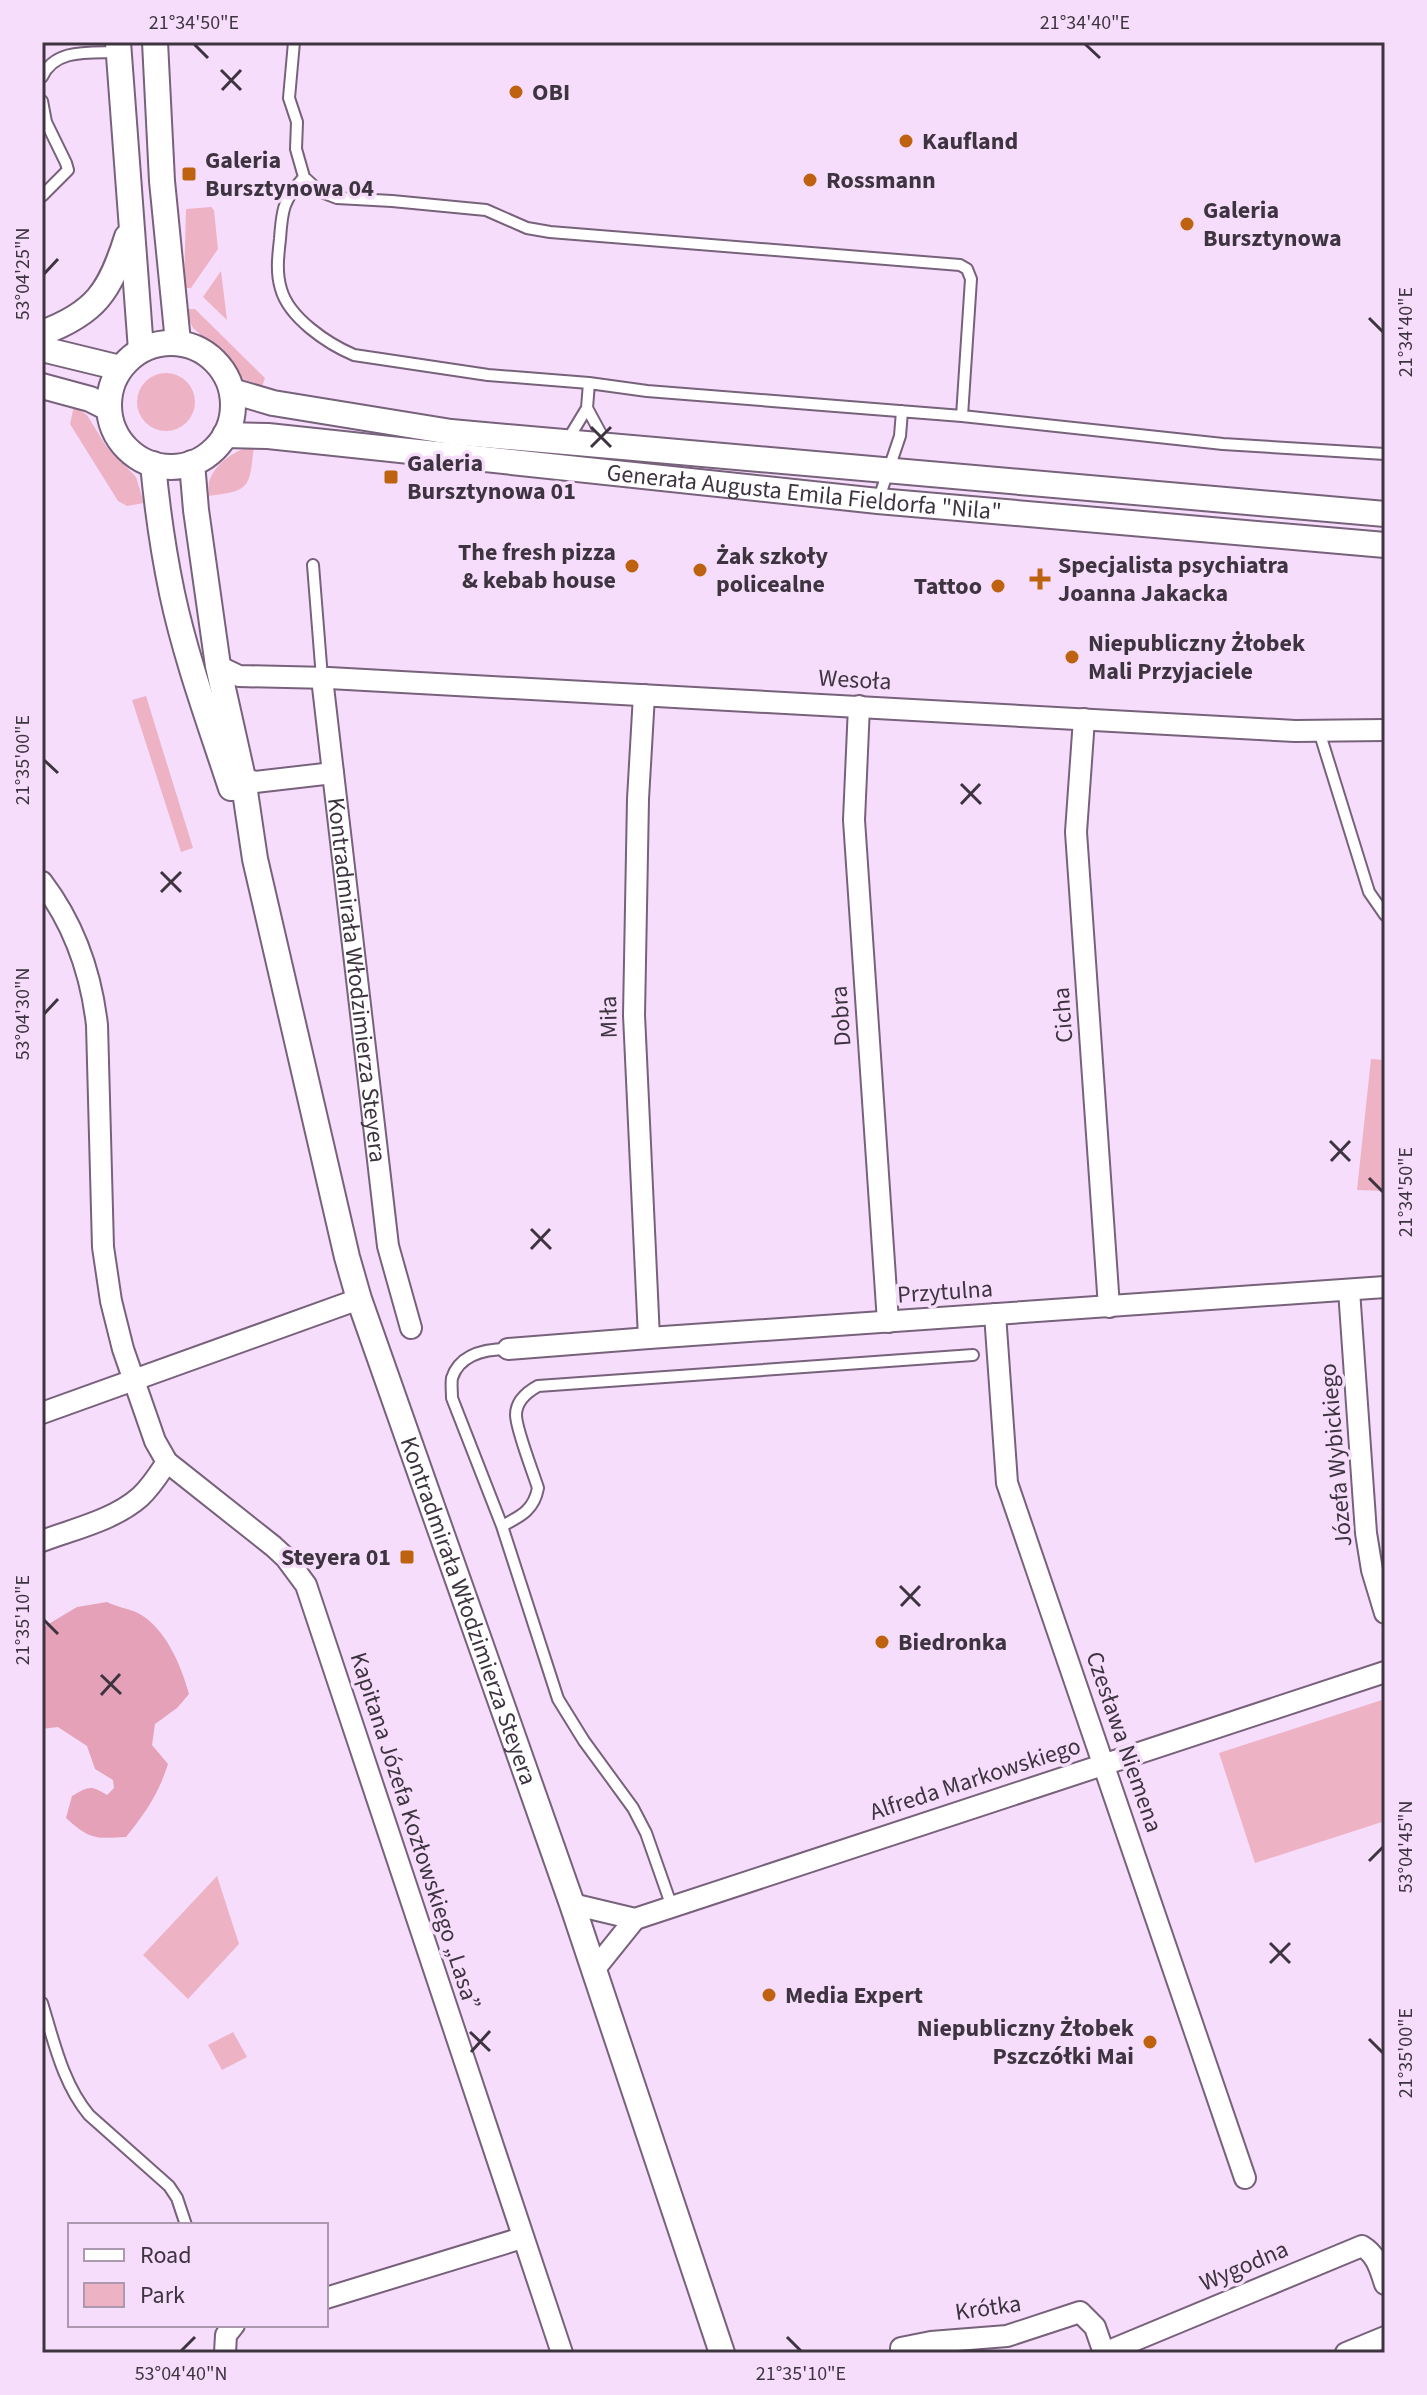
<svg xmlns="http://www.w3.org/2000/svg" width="1427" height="2395" font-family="'Source Sans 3',sans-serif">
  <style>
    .green { fill: #edb3c5 }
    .forest { fill: #e5a1b7 }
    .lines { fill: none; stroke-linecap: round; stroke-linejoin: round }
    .service-casing { stroke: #77617b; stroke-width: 14 }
    .minor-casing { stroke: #77617b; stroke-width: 24 }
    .tertiary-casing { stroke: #77617b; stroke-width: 28 }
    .service { stroke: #fff; stroke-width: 10 }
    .minor { stroke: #fff; stroke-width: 20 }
    .tertiary { stroke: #fff; stroke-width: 24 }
    .ticks { fill: none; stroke: #3e3440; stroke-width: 3 }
    .poi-dot { fill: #be6210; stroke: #f6ddfb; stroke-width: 3 }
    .labels { text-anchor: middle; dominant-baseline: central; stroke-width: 7; stroke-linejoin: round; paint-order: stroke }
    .poi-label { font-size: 24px; font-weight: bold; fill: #3e3440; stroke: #f6ddfb; text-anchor: start }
    .street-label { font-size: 24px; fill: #3e3440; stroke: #f6ddfb }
    .neatline { fill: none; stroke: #3e3440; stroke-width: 3 }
    .ticks-label { font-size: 20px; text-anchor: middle; fill: #3e3440 }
  </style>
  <rect width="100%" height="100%" fill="#f6ddfb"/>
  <path class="green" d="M 211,207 L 214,210 L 218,249 L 191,288 L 184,288 L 186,209 Z
    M 221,271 L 227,320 L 203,297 Z
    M 184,309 L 195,309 L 265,378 L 262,386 L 240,378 L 222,353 L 193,328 Z
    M137 402a29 29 0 1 1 58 0a29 29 0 1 1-58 0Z
    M 74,406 L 87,415 L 106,446 L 136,477 L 144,503 L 127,506 L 118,501 L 70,424 Z
    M 254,446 C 249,487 252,491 208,496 C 209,491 208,487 209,482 C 214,464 236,449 254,446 Z
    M 146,696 L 193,848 L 181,852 L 132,700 Z
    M 1371,1059 L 1385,1060 L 1385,1191 L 1357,1190 Z
    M 1385,1699 L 1385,1821 L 1255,1863 L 1219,1753 Z
    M 217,1876 L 239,1944 L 188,1999 L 143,1955 Z
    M 233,2032 L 247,2057 L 222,2070 L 208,2045 Z"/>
  <path class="forest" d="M 107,1602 C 117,1607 126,1608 136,1612 C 165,1626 181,1665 189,1694 L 177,1708 L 155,1724 L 152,1745 L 168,1764 C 158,1795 146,1812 126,1837 C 95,1839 89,1839 66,1818 L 72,1796 C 89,1786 91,1785 107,1795 L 114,1788 L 113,1780 L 95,1769 L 87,1746 L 58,1727 L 42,1729 L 42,1628 L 77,1607 Z"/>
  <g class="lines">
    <defs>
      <path id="service" d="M 294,42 L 289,98 L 297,122 L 296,149 L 304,177 C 283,201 282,209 280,239 C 278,256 276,273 281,289 C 289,318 328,344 354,355 L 488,375 L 589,383 L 647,391 L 962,416 L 1223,444 L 1385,454
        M 42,77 C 55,48 90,53 117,52
        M 42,101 L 46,122 L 43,124
        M 304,177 L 319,191 L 337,198 L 392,201 L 486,210 L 527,228 L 550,232 L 960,265 L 967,269 L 971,279 L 962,416
        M 42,196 L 68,170 L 66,163 L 46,122
        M 587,408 L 607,445
        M 567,441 L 587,408 L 589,383
        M 878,501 L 900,436 L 902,411
        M 313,565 L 322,678
        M 1319,731 L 1369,892 L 1385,915
        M 508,1349 C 487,1349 460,1353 452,1378 C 451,1383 452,1392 452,1398 L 502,1526 L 558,1699 L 584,1741 L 633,1808 L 646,1833 L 672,1907
        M 502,1526 C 521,1516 534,1510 538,1488 C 533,1472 516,1429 516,1415 C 516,1401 527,1392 538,1386 L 973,1355
        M 42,2003 C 54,2042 63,2084 89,2115 L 169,2186 L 177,2198 L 186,2225"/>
      <g id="minor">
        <path d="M 218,666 L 239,676 L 329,678 L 1295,731 L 1385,730"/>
        <path id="s1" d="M 322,678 L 388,1246 L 411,1328"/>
        <path d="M 644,695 L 638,799 L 634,1015 L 649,1338"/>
        <path d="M 859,706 L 854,820 L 888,1322"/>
        <path d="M 1084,719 L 1076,832 L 1109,1307"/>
        <path d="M 233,770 L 243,778 L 255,782 L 333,773"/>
        <path d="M 42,882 C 74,924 91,973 97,1025 L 103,1247 L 111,1301 L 123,1349 L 155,1441 L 167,1462 L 273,1546 L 286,1558 L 306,1585 L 562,2353"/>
        <path d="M 1349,1290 L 1366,1533 L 1372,1570 L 1385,1613"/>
        <path d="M 995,1314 L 1007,1483 L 1245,2178"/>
        <path d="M 508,1349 L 649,1338 L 1385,1287"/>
        <path d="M 42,1413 L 359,1299"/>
        <path d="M 42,1541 C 74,1529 114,1520 140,1497 C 151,1487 159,1474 167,1462"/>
        <path d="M 572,1904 L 635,1919 L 1385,1672"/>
        <path d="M 594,1970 L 635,1919"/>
        <path d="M 326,2298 L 522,2238"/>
        <path d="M 901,2348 L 931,2342 L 1007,2336 L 1080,2312 L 1095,2327 L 1104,2353 L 1362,2246 C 1377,2255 1380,2269 1385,2284"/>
        <path d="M 225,2353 L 226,2335 L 234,2325"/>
        <path d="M 1346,2353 L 1385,2337"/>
      </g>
      <g id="tertiary">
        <path d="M 118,42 L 141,350"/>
        <path d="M 155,42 L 162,181 L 178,342"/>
        <path d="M 42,333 C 96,313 110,291 127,237"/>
        <circle cx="171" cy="405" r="62"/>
        <path d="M 42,349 L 120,368"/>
        <path d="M 42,386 L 90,399 L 108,408"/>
        <path d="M 232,391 L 273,403 L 451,432 L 1385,514"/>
        <path id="s2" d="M 225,435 L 268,436 L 878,501 L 1385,545"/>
        <path id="s3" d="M 192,463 L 196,510 L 218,666 L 243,778 L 255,859 L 347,1257 L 359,1299 L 572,1904 L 722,2353"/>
        <path d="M 153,464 C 157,507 163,550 172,593 C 186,659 210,724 231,788"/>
      </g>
    </defs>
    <use href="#service" class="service-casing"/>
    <use href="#minor" class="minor-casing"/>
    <use href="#tertiary" class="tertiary-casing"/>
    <use href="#service" class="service"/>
    <use href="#minor" class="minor"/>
    <use href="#tertiary" class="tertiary"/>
  </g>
  <path class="ticks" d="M 194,44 L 208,58M 1085,44 L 1100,58M 221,70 L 241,90M 222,90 L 241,70M 44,274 L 58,259M 1369,318 L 1383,332M 591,427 L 611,447M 591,447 L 611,427M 44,760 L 58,773M 961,784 L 981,804M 961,804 L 980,784M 161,872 L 181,892M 161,892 L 181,872M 44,1014 L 58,999M 1330,1141 L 1350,1161M 1331,1161 L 1350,1141M 1369,1178 L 1383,1192M 531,1229 L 551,1249M 531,1249 L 550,1229M 900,1586 L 920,1606M 901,1606 L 920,1586M 44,1620 L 58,1634M 101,1675 L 121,1694M 101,1695 L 120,1674M 1369,1861 L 1383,1847M 1270,1943 L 1290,1963M 1270,1963 L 1290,1943M 470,2032 L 490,2051M 1369,2039 L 1383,2053M 471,2052 L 490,2031M 787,2337 L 801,2351M 181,2351 L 195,2337"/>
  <g class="poi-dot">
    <circle cx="516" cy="92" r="8"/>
    <circle cx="906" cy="141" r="8"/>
    <rect x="181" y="166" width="16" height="16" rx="4"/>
    <circle cx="810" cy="180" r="8"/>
    <circle cx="1187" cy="224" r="8"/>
    <rect x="383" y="469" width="16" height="16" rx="4"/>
    <circle cx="632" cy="566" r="8"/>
    <circle cx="700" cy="570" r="8"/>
    <path d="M1036 567h8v8h8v8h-8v8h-8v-8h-8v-8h8z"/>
    <circle cx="998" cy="586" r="8"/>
    <circle cx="1072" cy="657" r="8"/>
    <rect x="399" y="1549" width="16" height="16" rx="4"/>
    <circle cx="882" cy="1642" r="8"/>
    <circle cx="769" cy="1995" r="8"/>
    <circle cx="1150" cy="2042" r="8"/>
  </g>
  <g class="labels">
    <g class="poi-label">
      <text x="532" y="92">OBI</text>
      <text x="922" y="141">Kaufland</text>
      <text x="205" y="160">Galeria<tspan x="205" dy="28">Bursztynowa 04</tspan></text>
      <text x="826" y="180">Rossmann</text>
      <text x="1203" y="210">Galeria<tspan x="1203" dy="28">Bursztynowa</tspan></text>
      <text x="407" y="463">Galeria<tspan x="407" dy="28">Bursztynowa 01</tspan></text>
      <text x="616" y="552" text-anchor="end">The fresh pizza<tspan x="616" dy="28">&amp; kebab house</tspan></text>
      <text x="716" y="556">Żak szkoły<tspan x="716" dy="28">policealne</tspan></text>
      <text x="1058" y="565">Specjalista psychiatra<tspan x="1058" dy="28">Joanna Jakacka</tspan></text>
      <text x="982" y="586" text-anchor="end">Tattoo</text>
      <text x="1088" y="643">Niepubliczny Żłobek<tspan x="1088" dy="28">Mali Przyjaciele</tspan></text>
      <text x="391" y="1557" text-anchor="end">Steyera 01</text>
      <text x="898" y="1642">Biedronka</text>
      <text x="785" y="1995">Media Expert</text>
      <text x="1134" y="2028" text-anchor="end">Niepubliczny Żłobek<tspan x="1134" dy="28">Pszczółki Mai</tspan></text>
    </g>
    <g class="street-label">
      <text stroke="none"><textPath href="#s2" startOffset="582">Generała Augusta Emila Fieldorfa "Nila"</textPath></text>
      <text transform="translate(855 680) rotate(3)">Wesoła</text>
      <text stroke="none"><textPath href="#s1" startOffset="304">Kontradmirała Włodzimierza Steyera</textPath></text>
      <text transform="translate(1063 1015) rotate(-94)">Cicha</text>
      <text transform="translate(841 1016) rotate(-94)">Dobra</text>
      <text transform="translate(609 1017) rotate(-91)">Miła</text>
      <text transform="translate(945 1292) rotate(-4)">Przytulna</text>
      <text transform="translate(1336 1455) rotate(-95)">Józefa Wybickiego</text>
      <text stroke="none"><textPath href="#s3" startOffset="1184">Kontradmirała Włodzimierza Steyera</textPath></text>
      <text transform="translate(1124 1742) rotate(71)">Czesława Niemena</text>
      <text transform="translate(975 1779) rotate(-18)">Alfreda Markowskiego</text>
      <text transform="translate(415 1831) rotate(72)">Kapitana Józefa Kozłowskiego „Lasa”</text>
      <text transform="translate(1244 2266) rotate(-23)">Wygodna</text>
      <text transform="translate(988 2308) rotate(-8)">Krótka</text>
    </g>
  </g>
  <rect width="1427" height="2395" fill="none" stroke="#f6ddfb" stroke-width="88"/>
  <rect x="68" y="2223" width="260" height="104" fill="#f6ddfb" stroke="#ac99b0" stroke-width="2"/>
  <rect x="84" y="2249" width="40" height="12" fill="#ffffff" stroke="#ac99b0" stroke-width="2"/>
  <text x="140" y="2263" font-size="24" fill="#3e3440">Road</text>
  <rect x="84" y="2283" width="40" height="24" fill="#edb3c5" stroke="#ac99b0" stroke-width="2"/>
  <text x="140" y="2303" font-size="24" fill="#3e3440">Park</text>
  <rect x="44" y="44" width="1339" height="2307" class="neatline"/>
  <g class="ticks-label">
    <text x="194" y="29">21°34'50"E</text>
    <text x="1085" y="29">21°34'40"E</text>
    <text transform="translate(22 274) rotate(-90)" y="7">53°04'25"N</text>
    <text transform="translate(1405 332) rotate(-90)" y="7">21°34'40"E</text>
    <text transform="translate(22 760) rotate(-90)" y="7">21°35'00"E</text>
    <text transform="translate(22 1014) rotate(-90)" y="7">53°04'30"N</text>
    <text transform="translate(1405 1192) rotate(-90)" y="7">21°34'50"E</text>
    <text transform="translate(22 1620) rotate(-90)" y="7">21°35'10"E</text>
    <text transform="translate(1405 1847) rotate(-90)" y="7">53°04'45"N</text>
    <text transform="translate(1405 2053) rotate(-90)" y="7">21°35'00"E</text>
    <text x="181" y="2380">53°04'40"N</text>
    <text x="801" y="2380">21°35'10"E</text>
  </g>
</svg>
